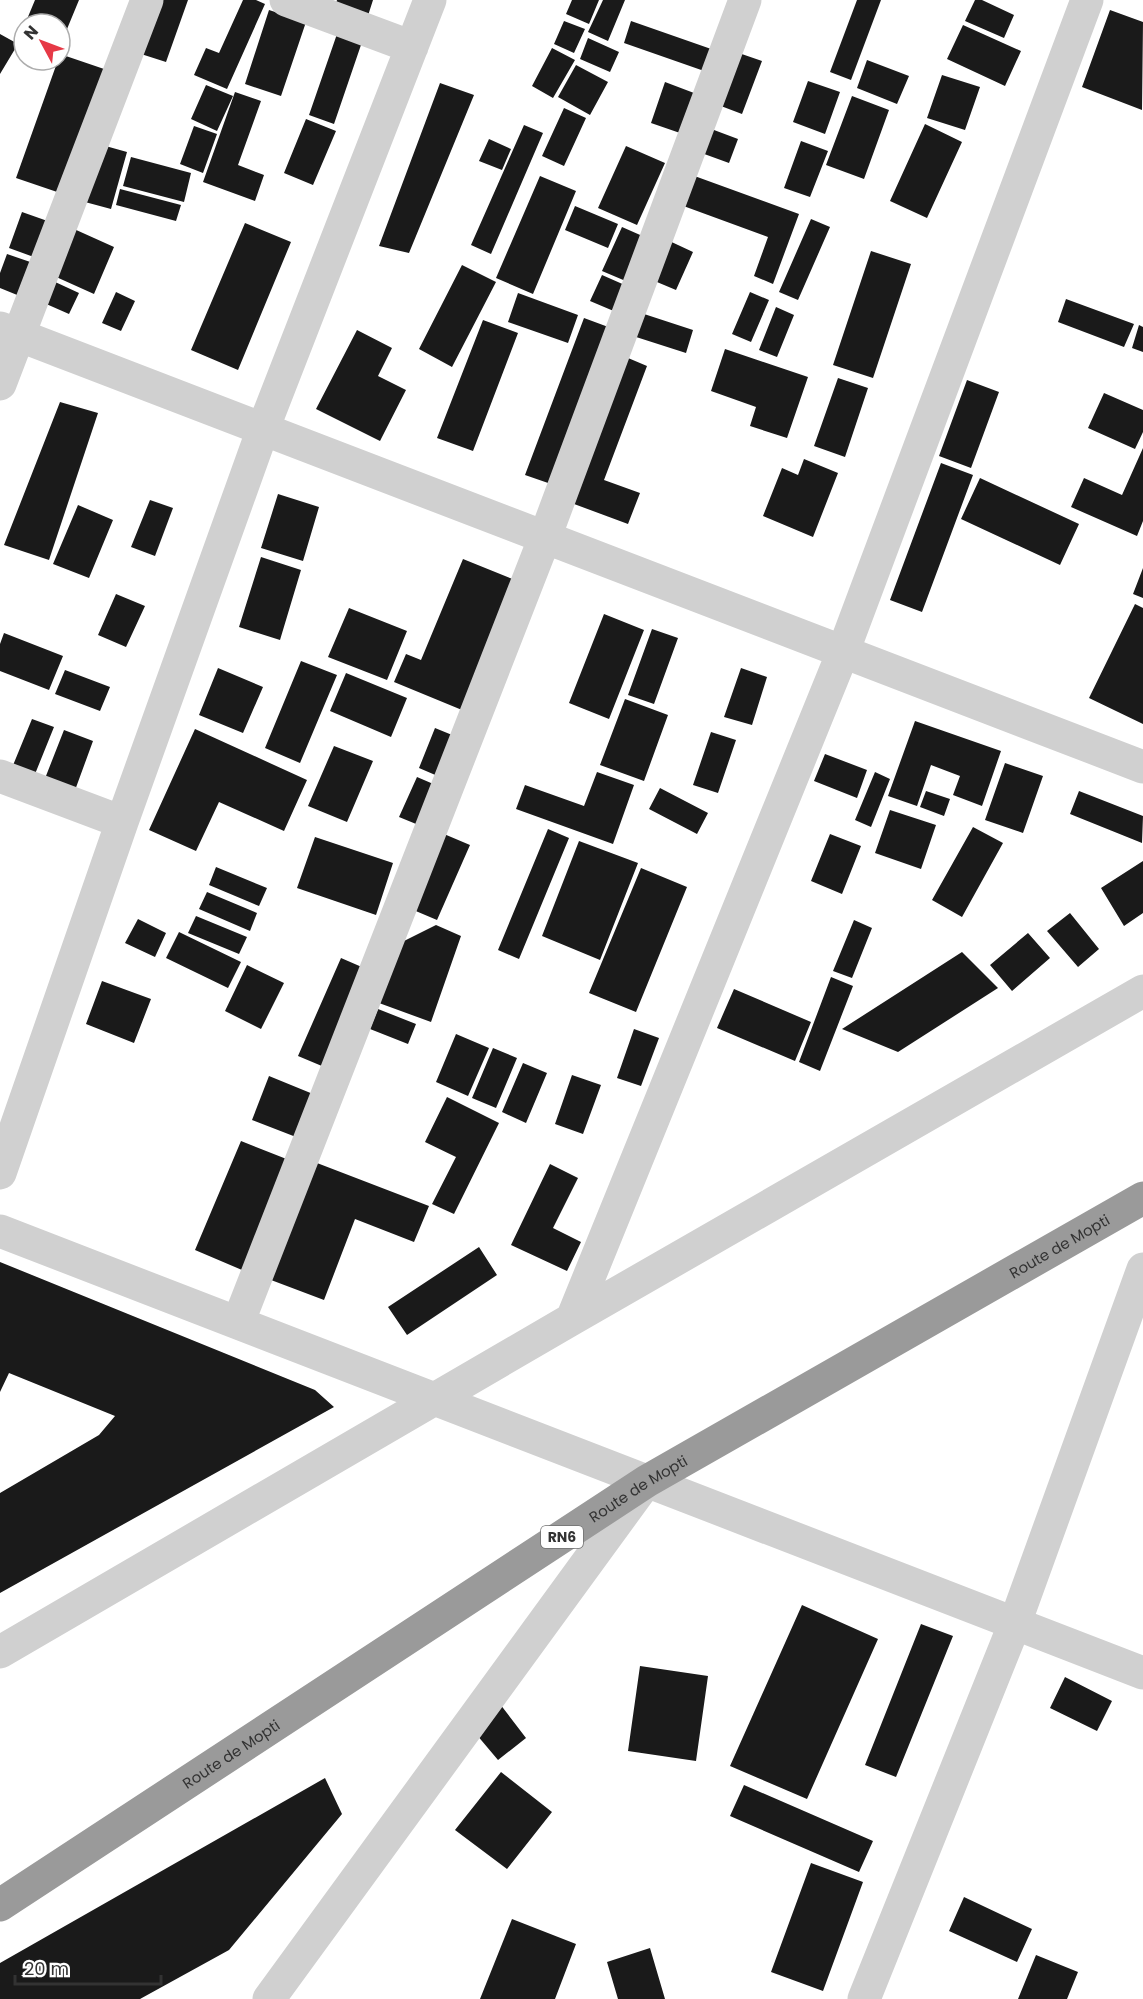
<svg xmlns="http://www.w3.org/2000/svg" width="1143" height="1999" font-family="Poppins,sans-serif">
  <style>
    .building { fill: #1a1a1a }
    .lines { fill: none; stroke-linecap: round; stroke-linejoin: round }
    .minor { stroke: #d0d0d0; stroke-width: 33 }
    .highway { stroke: #9a9a9a; stroke-width: 33 }
    .labels { text-anchor: middle; dominant-baseline: central; stroke-width: 6; stroke-linejoin: round; paint-order: stroke }
    .shield { fill: #fff; stroke: #707070; stroke-width: 1.5 }
    .shield-label { font-size: 14px; font-weight: bold; fill: #333 }
    .street-label { font-size: 15px; fill: #333; stroke: #fff }
  </style>
  <rect width="100%" height="100%" fill="#fff"/>
  <path class="building" d="M 35,0 L 79,0 L 60,46 L 60,24 L 25,24 Z
    M 159,0 L 188,0 L 166,62 L 141,54 Z
    M 243,0 L 256,0 L 265,4 L 227,89 L 194,75 L 206,48 L 219,53 Z
    M 337,0 L 373,0 L 365,25 L 332,15 Z
    M 572,0 L 599,0 L 589,24 L 566,14 Z
    M 603,0 L 625,0 L 608,41 L 588,32 Z
    M 857,0 L 881,0 L 851,80 L 830,72 Z
    M 975,0 L 982,0 L 1014,15 L 1004,38 L 965,21 Z
    M 269,10 L 306,22 L 281,96 L 245,84 Z
    M 1110,10 L 1143,22 L 1142,110 L 1082,87 Z
    M 564,21 L 585,29 L 574,53 L 554,44 Z
    M 631,21 L 714,50 L 707,72 L 624,43 Z
    M 963,25 L 1021,51 L 1005,86 L 947,59 Z
    M 0,34 L 18,44 L 0,74 Z
    M 337,34 L 362,42 L 334,124 L 309,115 Z
    M 588,38 L 619,52 L 610,72 L 580,59 Z
    M 552,48 L 575,60 L 553,98 L 532,86 Z
    M 733,51 L 762,61 L 742,114 L 713,103 Z
    M 60,54 L 107,70 L 63,194 L 16,178 L 58,60 L 60,60 Z
    M 867,60 L 909,76 L 897,104 L 857,88 Z
    M 576,65 L 608,82 L 590,115 L 558,97 Z
    M 942,75 L 980,87 L 965,130 L 927,118 Z
    M 808,81 L 840,92 L 825,134 L 793,122 Z
    M 665,82 L 694,93 L 680,133 L 651,123 Z
    M 440,83 L 474,95 L 409,253 L 379,246 Z
    M 206,85 L 233,96 L 217,131 L 191,119 Z
    M 235,92 L 261,101 L 238,165 L 264,175 L 255,201 L 203,182 Z
    M 852,96 L 889,110 L 864,179 L 826,165 Z
    M 564,108 L 586,118 L 564,166 L 542,156 Z
    M 306,119 L 336,131 L 313,185 L 284,173 Z
    M 925,124 L 962,142 L 927,218 L 890,201 Z
    M 524,125 L 543,133 L 491,254 L 471,245 Z
    M 194,126 L 217,134 L 203,173 L 180,164 Z
    M 706,127 L 738,139 L 729,163 L 696,151 Z
    M 489,139 L 511,149 L 502,170 L 479,161 Z
    M 801,141 L 828,151 L 810,197 L 784,188 Z
    M 102,145 L 127,152 L 111,209 L 85,202 Z
    M 626,146 L 665,163 L 637,225 L 598,208 Z
    M 131,157 L 191,173 L 184,202 L 123,186 Z
    M 689,174 L 799,214 L 773,284 L 754,276 L 768,237 L 678,204 Z
    M 540,176 L 576,191 L 533,294 L 496,278 Z
    M 120,189 L 181,205 L 176,221 L 116,205 Z
    M 575,206 L 618,224 L 608,248 L 565,230 Z
    M 22,212 L 56,224 L 42,260 L 9,248 Z
    M 811,219 L 830,227 L 798,300 L 779,292 Z
    M 245,223 L 291,242 L 238,370 L 191,350 Z
    M 622,227 L 647,238 L 628,282 L 602,271 Z
    M 74,229 L 114,247 L 94,294 L 54,276 Z
    M 663,238 L 693,252 L 676,290 L 645,277 Z
    M 871,251 L 911,264 L 873,378 L 833,365 Z
    M 7,254 L 39,265 L 27,299 L 0,288 L 0,273 Z
    M 462,265 L 496,282 L 452,367 L 419,349 Z
    M 602,275 L 627,286 L 616,312 L 590,301 Z
    M 53,281 L 79,293 L 69,314 L 44,303 Z
    M 116,292 L 135,301 L 121,331 L 102,323 Z
    M 750,292 L 769,300 L 751,342 L 732,334 Z
    M 518,293 L 578,315 L 568,343 L 508,322 Z
    M 1066,299 L 1134,324 L 1124,347 L 1058,322 Z
    M 776,307 L 794,315 L 777,357 L 759,350 Z
    M 641,313 L 693,330 L 686,353 L 633,336 Z
    M 584,318 L 611,328 L 551,484 L 525,475 Z
    M 483,320 L 518,333 L 473,451 L 437,438 Z
    M 1139,325 L 1143,327 L 1143,352 L 1132,348 Z
    M 357,330 L 392,348 L 378,376 L 406,390 L 380,441 L 316,409 Z
    M 725,349 L 808,377 L 787,438 L 750,426 L 756,407 L 711,391 Z
    M 621,355 L 647,366 L 604,480 L 640,493 L 628,524 L 566,501 Z
    M 838,378 L 868,388 L 845,457 L 814,446 Z
    M 967,380 L 999,392 L 971,468 L 939,456 Z
    M 1104,393 L 1143,410 L 1143,432 L 1135,449 L 1088,428 Z
    M 60,402 L 98,413 L 49,560 L 4,545 Z
    M 1143,448 L 1143,521 L 1137,536 L 1071,507 L 1084,478 L 1122,495 Z
    M 804,459 L 838,473 L 813,537 L 763,516 L 782,468 L 798,475 Z
    M 941,463 L 973,475 L 922,612 L 890,600 Z
    M 980,478 L 1079,524 L 1060,565 L 961,519 Z
    M 278,494 L 319,507 L 303,561 L 261,548 Z
    M 150,500 L 173,508 L 155,556 L 131,547 Z
    M 78,505 L 113,520 L 89,578 L 53,564 Z
    M 261,557 L 301,570 L 280,640 L 239,627 Z
    M 463,559 L 515,580 L 462,710 L 394,682 L 406,654 L 421,660 Z
    M 1143,568 L 1143,598 L 1133,594 Z
    M 116,594 L 145,606 L 126,647 L 98,635 Z
    M 1135,604 L 1143,608 L 1143,724 L 1089,698 Z
    M 349,608 L 407,631 L 387,680 L 328,657 Z
    M 604,614 L 644,630 L 609,719 L 569,703 Z
    M 652,629 L 678,638 L 654,704 L 628,695 Z
    M 4,633 L 63,656 L 49,690 L 0,671 L 0,644 Z
    M 301,661 L 337,675 L 300,763 L 265,748 Z
    M 218,668 L 263,687 L 243,733 L 199,715 Z
    M 741,668 L 767,677 L 752,725 L 724,717 Z
    M 65,670 L 110,687 L 100,711 L 55,694 Z
    M 346,673 L 407,698 L 391,737 L 330,711 Z
    M 625,699 L 668,715 L 644,781 L 600,765 Z
    M 32,719 L 54,727 L 31,784 L 9,775 Z
    M 915,721 L 1001,751 L 982,806 L 953,795 L 960,776 L 931,765 L 917,806 L 888,796 Z
    M 435,728 L 457,737 L 440,777 L 419,768 Z
    M 195,729 L 307,780 L 284,831 L 219,802 L 196,851 L 149,830 Z
    M 64,730 L 93,741 L 74,793 L 44,781 Z
    M 711,732 L 736,740 L 718,793 L 693,785 Z
    M 334,746 L 373,761 L 347,822 L 308,806 Z
    M 825,754 L 867,770 L 857,798 L 814,781 Z
    M 1005,763 L 1043,776 L 1023,833 L 985,820 Z
    M 597,772 L 634,785 L 613,844 L 516,809 L 525,785 L 584,806 Z
    M 875,772 L 890,779 L 871,827 L 855,820 Z
    M 417,777 L 438,786 L 421,826 L 399,817 Z
    M 660,788 L 708,813 L 697,834 L 649,809 Z
    M 926,791 L 950,799 L 944,816 L 920,807 Z
    M 1079,791 L 1143,816 L 1142,843 L 1070,814 Z
    M 890,810 L 936,825 L 921,869 L 875,853 Z
    M 973,827 L 1003,843 L 962,917 L 932,900 Z
    M 548,829 L 569,838 L 519,959 L 498,950 Z
    M 444,834 L 470,845 L 437,920 L 411,909 Z
    M 830,834 L 861,846 L 842,894 L 811,881 Z
    M 315,837 L 393,863 L 376,915 L 297,888 Z
    M 579,841 L 638,863 L 600,960 L 542,936 Z
    M 1143,861 L 1143,913 L 1124,926 L 1101,888 Z
    M 216,867 L 267,888 L 259,906 L 209,885 Z
    M 641,868 L 687,887 L 636,1012 L 589,993 Z
    M 207,892 L 257,913 L 250,931 L 199,909 Z
    M 1070,913 L 1099,949 L 1078,967 L 1047,931 Z
    M 196,916 L 247,937 L 239,954 L 188,933 Z
    M 138,919 L 166,933 L 155,957 L 125,943 Z
    M 854,920 L 872,928 L 852,978 L 833,971 Z
    M 436,925 L 461,936 L 431,1022 L 379,1003 L 402,942 Z
    M 179,932 L 241,962 L 228,988 L 166,958 Z
    M 1028,933 L 1050,958 L 1012,991 L 990,965 Z
    M 962,952 L 998,988 L 898,1052 L 842,1029 Z
    M 341,958 L 371,971 L 329,1069 L 298,1056 Z
    M 247,965 L 284,983 L 261,1029 L 225,1011 Z
    M 831,977 L 853,986 L 820,1071 L 799,1062 Z
    M 102,981 L 151,999 L 134,1043 L 86,1024 Z
    M 734,989 L 811,1022 L 795,1061 L 717,1028 Z
    M 378,1009 L 416,1024 L 408,1044 L 370,1029 Z
    M 634,1029 L 659,1038 L 641,1086 L 617,1078 Z
    M 456,1034 L 489,1048 L 468,1096 L 436,1082 Z
    M 493,1048 L 517,1058 L 496,1108 L 472,1098 Z
    M 523,1063 L 547,1073 L 526,1123 L 502,1112 Z
    M 572,1075 L 601,1085 L 583,1134 L 555,1124 Z
    M 269,1076 L 313,1094 L 296,1137 L 252,1120 Z
    M 447,1097 L 499,1123 L 454,1214 L 432,1204 L 456,1157 L 425,1142 Z
    M 241,1141 L 289,1160 L 242,1270 L 195,1250 Z
    M 317,1163 L 429,1206 L 414,1242 L 355,1219 L 324,1300 L 271,1280 Z
    M 550,1164 L 578,1178 L 553,1228 L 581,1242 L 567,1271 L 511,1245 Z
    M 479,1247 L 497,1275 L 407,1335 L 388,1307 Z
    M 0,1262 L 315,1390 L 334,1407 L 0,1593 L 0,1493 L 99,1435 L 115,1416 L 9,1373 L 0,1392 Z
    M 802,1605 L 878,1639 L 807,1799 L 730,1766 Z
    M 921,1624 L 953,1636 L 896,1777 L 865,1765 Z
    M 640,1666 L 708,1676 L 696,1761 L 628,1751 Z
    M 1065,1677 L 1112,1701 L 1097,1731 L 1050,1708 Z
    M 500,1704 L 526,1738 L 498,1760 L 471,1728 Z
    M 501,1772 L 552,1812 L 507,1869 L 455,1830 Z
    M 325,1778 L 342,1814 L 229,1950 L 140,1999 L 0,1999 L 0,1963 Z
    M 744,1785 L 873,1841 L 859,1872 L 730,1816 Z
    M 811,1863 L 863,1882 L 823,1991 L 771,1972 Z
    M 964,1897 L 1032,1929 L 1017,1962 L 949,1931 Z
    M 512,1919 L 576,1944 L 555,1999 L 480,1999 Z
    M 650,1948 L 665,1999 L 618,1999 L 607,1962 Z
    M 1036,1955 L 1078,1972 L 1067,1999 L 1018,1999 Z"/>
  <g class="lines">
    <path class="minor" d="M 286,0 L 412,47
      M 0,328 L 1143,767
      M 0,384 L 147,0
      M 0,776 L 122,822
      M 0,1173 L 122,822 L 263,429 L 430,0
      M 0,1231 L 1143,1673
      M 572,1319 L 843,652 L 1087,0
      M 238,1323 L 545,537 L 745,0
      M 0,1652 L 572,1319 L 1143,991
      M 269,1999 L 646,1482
      M 864,1999 L 1015,1623 L 1143,1269"/>
    <path class="highway" id="s1" d="M 0,1905 L 647,1481 L 1143,1198"/>
  </g>
  <g class="labels">
    <rect class="shield" x="541" y="1526" width="42" height="22" rx="4.5"/>
    <g class="shield-label">
      <text x="562" y="1537">RN6</text>
    </g>
    <g class="street-label">
      <text stroke="none"><textPath href="#s1" startOffset="1248">Route de Mopti</textPath></text>
      <text stroke="none"><textPath href="#s1" startOffset="762">Route de Mopti</textPath></text>
      <text stroke="none"><textPath href="#s1" startOffset="276">Route de Mopti</textPath></text>
    </g>
  </g>
  <g transform="translate(42 42) rotate(311)"><circle r="28" fill="#ffffff" stroke="#adadad" stroke-width="1.5"/>
  <path d="M0-4.5L10 22L0 15L-10 22Z" fill="#e63946"/>
  <text y="-9" font-size="16" font-weight="bold" text-anchor="middle" fill="#333333">N</text>
  </g>
  <path d="M15 1975v9h146v-9" fill="none" stroke="#333333" stroke-width="3"/>
  <text x="24" y="1975" font-size="18" fill="#333333" stroke="#ffffff" stroke-width="4.5" paint-order="stroke">20 m</text>
</svg>
